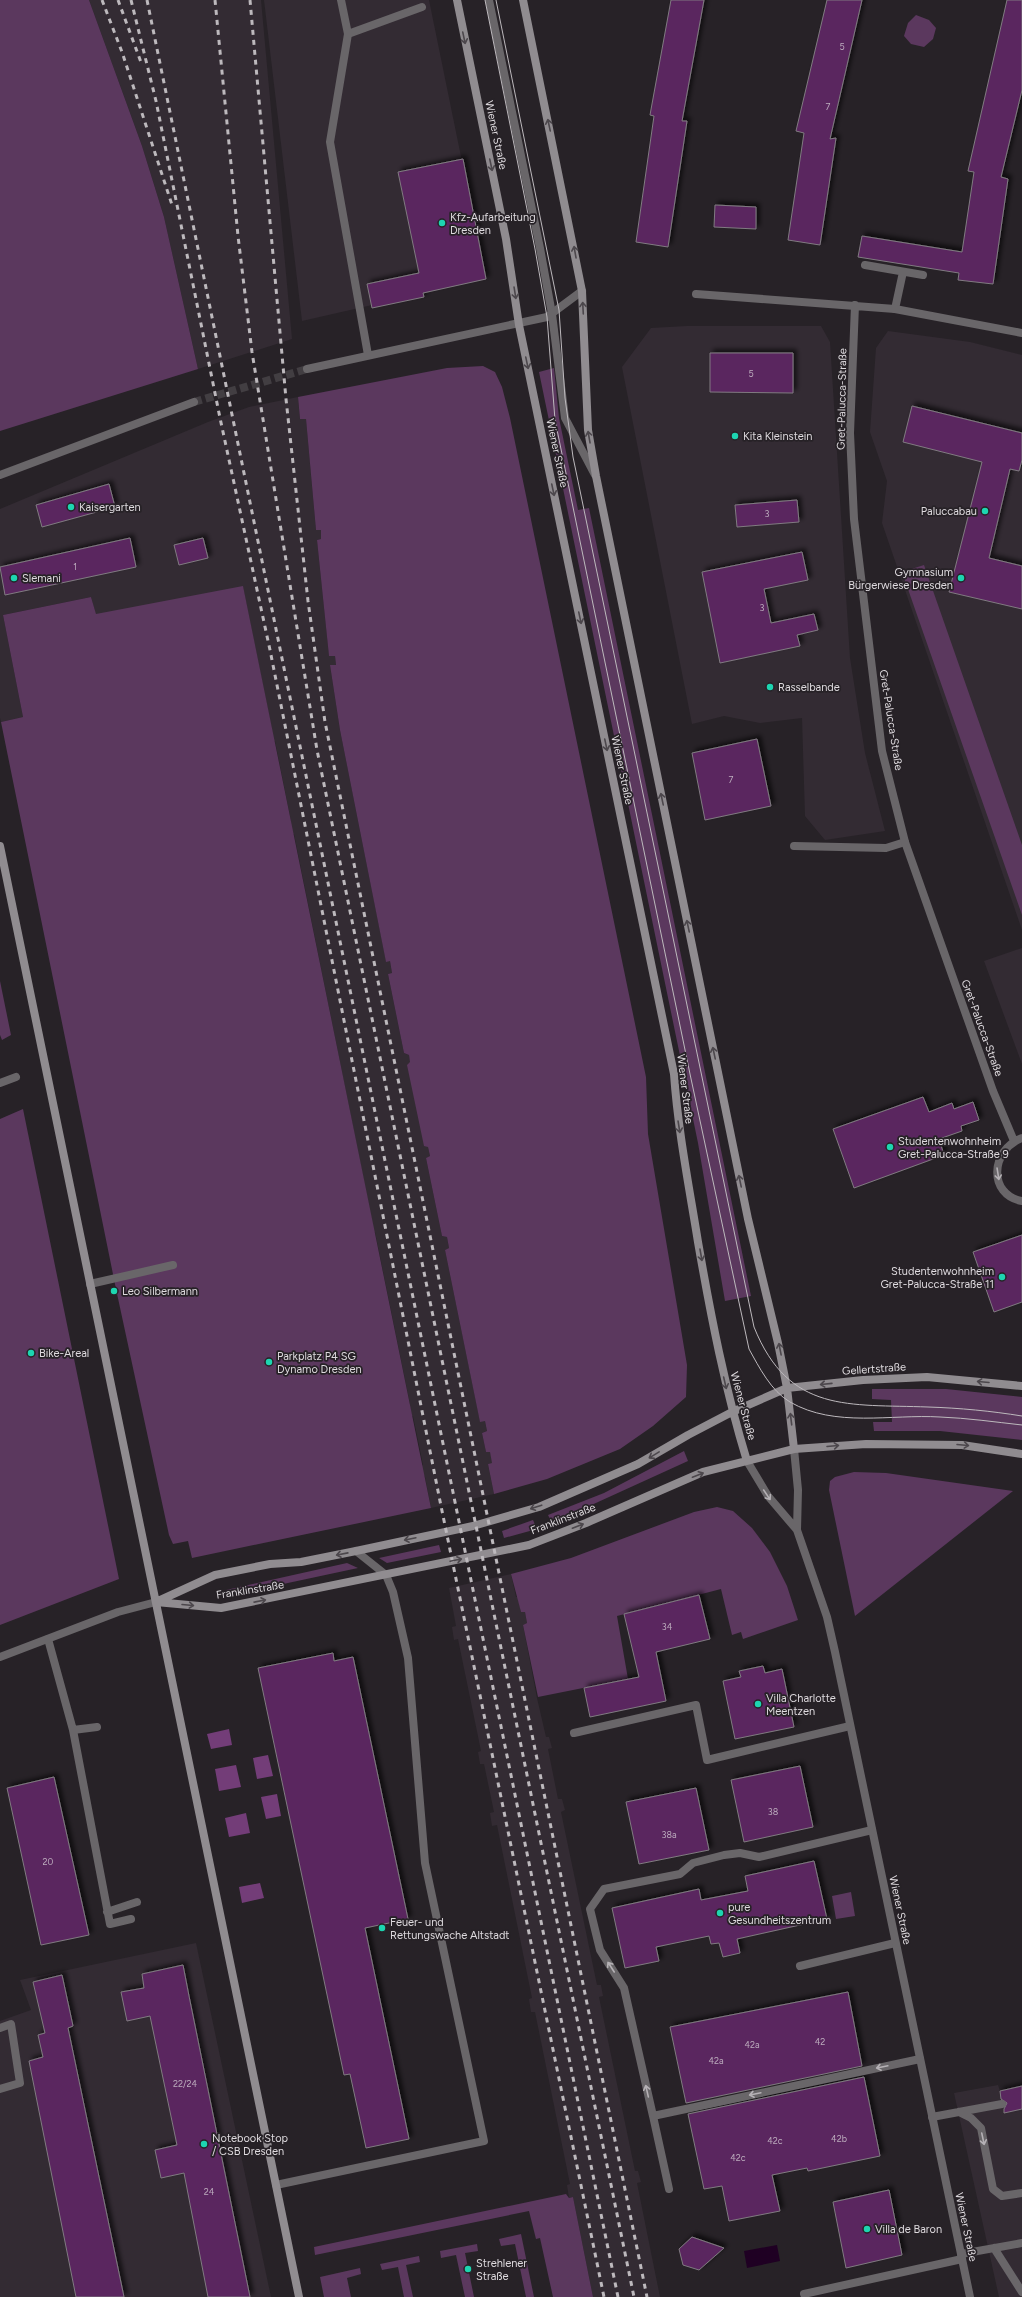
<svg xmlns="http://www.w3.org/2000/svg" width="1022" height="2297" font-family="Figtree,sans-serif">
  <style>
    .built { fill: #332b33 }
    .green { fill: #5b385e }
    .forest { fill: #733d78 }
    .water { fill: #1f0023 }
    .building { fill: #5a255f; stroke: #807b81; filter: url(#shadow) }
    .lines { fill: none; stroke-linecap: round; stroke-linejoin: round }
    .minor-tunnel { stroke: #423e42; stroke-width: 8; stroke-dasharray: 8 4; stroke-linecap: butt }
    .service { stroke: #696669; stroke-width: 8 }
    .minor { stroke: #696669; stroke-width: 8 }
    .tertiary { stroke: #696669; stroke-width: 8 }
    .secondary { stroke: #908c90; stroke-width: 8 }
    .tram { stroke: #bdb9bd; stroke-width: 1 }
    .rail { stroke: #bdb9bd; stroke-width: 3; stroke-dasharray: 5 5; stroke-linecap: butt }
    .oneway { stroke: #4c474c }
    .oneway2 { stroke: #b5b1b5 }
    .poi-dot { fill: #1dd5b1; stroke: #272227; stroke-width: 1.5 }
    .labels { text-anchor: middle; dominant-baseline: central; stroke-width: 3.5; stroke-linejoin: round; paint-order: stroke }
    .number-label { font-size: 9px; fill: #bdadbe }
    .street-label { font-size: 11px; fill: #dedade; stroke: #272227 }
    .poi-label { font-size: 11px; fill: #dedade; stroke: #272227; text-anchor: start }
  </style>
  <defs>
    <filter id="shadow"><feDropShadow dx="3.5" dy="-3.5" stdDeviation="2" flood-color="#0009"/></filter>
  </defs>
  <rect width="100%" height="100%" fill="#272227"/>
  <path class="built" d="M 89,0 L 261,0 L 292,339 L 198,369 L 164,217 L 142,146 Z
    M 264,0 L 429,0 L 486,279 L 302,321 Z
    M 687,326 L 821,326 L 830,342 L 850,658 L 865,753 L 885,831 L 825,840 L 805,816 L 802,718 L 760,723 L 724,716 L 692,724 L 622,367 L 651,328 Z
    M 888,331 L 970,342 L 1022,355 L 1022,930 L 882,523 L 887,481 L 870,432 L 876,348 Z
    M 298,397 L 300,419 L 306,419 L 316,530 L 321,530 L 321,539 L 317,540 L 329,655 L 335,655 L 336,665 L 330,665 L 340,730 L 386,961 L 390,961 L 392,973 L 388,974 L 404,1053 L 409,1055 L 430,1156 L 426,1158 L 442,1236 L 447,1237 L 449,1248 L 445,1250 L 480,1421 L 485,1421 L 487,1431 L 482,1433 L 486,1452 L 490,1451 L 493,1463 L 488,1464 L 494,1494 L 431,1508 L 425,1477 L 419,1467 L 423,1465 L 413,1416 L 409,1417 L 410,1404 L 375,1232 L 370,1233 L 372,1221 L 294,834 L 289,834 L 287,823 L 291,821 L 275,741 L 270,742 L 272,730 L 243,587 L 96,615 L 91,597 L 3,615 L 23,717 L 1,722 L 0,718 L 0,509 L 208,422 L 249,407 Z
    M 1022,948 L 1022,1064 L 984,961 Z
    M 511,1574 L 516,1597 L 518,1597 L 521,1612 L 525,1611 L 527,1623 L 523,1625 L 537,1698 L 546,1737 L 549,1737 L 552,1748 L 548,1749 L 558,1799 L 562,1799 L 565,1810 L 561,1812 L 597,1985 L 601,1985 L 603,1996 L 599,1997 L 635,2171 L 638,2171 L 641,2182 L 637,2183 L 660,2297 L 593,2297 L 573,2197 L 569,2198 L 567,2185 L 570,2184 L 535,2012 L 531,2012 L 529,1999 L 532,1998 L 497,1825 L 492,1826 L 490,1813 L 494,1812 L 484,1764 L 480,1764 L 478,1752 L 481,1751 L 458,1639 L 454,1640 L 452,1627 L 456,1626 L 449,1588 Z
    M 196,1943 L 271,2297 L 0,2297 L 0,2021 L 31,2010 L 20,1980 Z
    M 998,2085 L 1000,2091 L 1022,2086 L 1022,2297 L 999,2297 L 954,2093 Z"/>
  <path class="green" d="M 0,0 L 89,0 L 142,146 L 164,217 L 198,369 L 0,431 Z
    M 916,15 L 929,20 L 936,28 L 933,39 L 924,47 L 911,44 L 904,36 L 908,23 Z
    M 483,366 L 495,372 L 502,387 L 510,418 L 646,1077 L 648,1134 L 687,1365 L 686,1397 L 653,1426 L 620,1449 L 547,1479 L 494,1494 L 488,1464 L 492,1463 L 490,1452 L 486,1452 L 482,1433 L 487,1431 L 485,1421 L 480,1422 L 445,1250 L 449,1248 L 447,1237 L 442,1236 L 426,1158 L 430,1156 L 428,1147 L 424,1146 L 407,1065 L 410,1062 L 409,1055 L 404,1053 L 388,974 L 392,973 L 390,961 L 386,962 L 340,730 L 330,665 L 336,665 L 335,656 L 329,656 L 317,540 L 321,539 L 321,530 L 316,530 L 306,419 L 300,419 L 298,397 L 447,368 Z
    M 554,368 L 559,418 L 578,510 L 589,508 L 751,1296 L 725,1301 L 698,1143 L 539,372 Z
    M 924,565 L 1022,845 L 1022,915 L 902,572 Z
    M 243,586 L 431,1508 L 192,1558 L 188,1541 L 173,1544 L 169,1535 L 116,1289 L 1,722 L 23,717 L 3,615 L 91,597 L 96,614 Z
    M 0,981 L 11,1035 L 2,1040 L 0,1035 Z
    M 23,1109 L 119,1579 L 0,1625 L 0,1119 Z
    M 872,1389 L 946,1389 L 1022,1397 L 1022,1440 L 940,1431 L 874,1431 L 873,1422 L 892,1422 L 891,1400 L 872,1399 Z
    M 684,1451 L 688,1461 L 552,1523 L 548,1515 L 604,1493 Z
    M 854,1472 L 886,1473 L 1013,1491 L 855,1616 L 829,1490 L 830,1481 L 835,1477 Z
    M 717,1507 L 733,1511 L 752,1528 L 770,1552 L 787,1586 L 798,1620 L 743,1639 L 741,1632 L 732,1635 L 721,1589 L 617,1616 L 628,1679 L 538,1697 L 523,1625 L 527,1623 L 525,1612 L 521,1612 L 511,1574 L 571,1558 L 694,1512 Z
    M 533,1520 L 537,1529 L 504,1538 L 502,1531 Z
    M 439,1545 L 441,1552 L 387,1563 L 379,1558 Z
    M 347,1563 L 358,1568 L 227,1596 L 226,1590 Z
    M 851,1892 L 855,1916 L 836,1919 L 832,1896 Z
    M 566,2194 L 569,2198 L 573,2197 L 593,2297 L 553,2297 L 540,2238 L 536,2239 L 529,2211 L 315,2255 L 314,2247 Z
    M 521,2234 L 534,2297 L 526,2297 L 515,2244 L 501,2246 L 499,2239 Z
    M 477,2244 L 478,2251 L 465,2253 L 474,2297 L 465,2297 L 456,2255 L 441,2258 L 440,2251 Z
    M 419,2256 L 420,2262 L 406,2265 L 413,2297 L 404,2297 L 398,2267 L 382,2270 L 380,2264 Z
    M 360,2268 L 361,2274 L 347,2278 L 351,2297 L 324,2297 L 320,2277 Z"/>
  <path class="forest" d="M 229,1729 L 232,1745 L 211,1749 L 207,1734 Z
    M 268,1755 L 273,1776 L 257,1779 L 253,1758 Z
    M 236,1765 L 241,1787 L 219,1791 L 215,1769 Z
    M 277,1794 L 281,1816 L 266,1819 L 261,1797 Z
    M 246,1813 L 250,1833 L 229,1837 L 225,1818 Z
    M 260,1883 L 264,1898 L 242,1903 L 239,1887 Z"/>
  <path class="water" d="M 777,2245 L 780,2261 L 747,2268 L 744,2251 Z"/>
  <path class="building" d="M 671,0 L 704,0 L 682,121 L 687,121 L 668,247 L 636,242 L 654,116 L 650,115 Z
    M 827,0 L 862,0 L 830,139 L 836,138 L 820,245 L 788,240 L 804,133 L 796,131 Z
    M 1007,0 L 1022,0 L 1022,90 L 1001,177 L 1008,179 L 993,284 L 958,280 L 959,273 L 858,257 L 862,236 L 962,252 L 974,172 L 968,171 Z
    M 463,159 L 486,279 L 423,293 L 424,297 L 372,308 L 367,284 L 419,273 L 398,172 Z
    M 715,205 L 756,207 L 756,229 L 714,227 Z
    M 710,353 L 793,353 L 793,393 L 710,392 Z
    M 912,406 L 1022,433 L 1022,460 L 1019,471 L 1010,469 L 989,558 L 1022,566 L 1022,609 L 949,592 L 982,462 L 903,442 Z
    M 109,484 L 115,507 L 42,527 L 36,505 Z
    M 797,500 L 799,522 L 737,527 L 735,505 Z
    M 130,538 L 136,567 L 5,595 L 0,567 Z
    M 203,538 L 208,558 L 179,565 L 174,545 Z
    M 802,552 L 808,580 L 764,589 L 771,623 L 814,614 L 818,630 L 797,635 L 800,646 L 720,663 L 702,572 Z
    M 757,739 L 771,806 L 705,820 L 692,753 Z
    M 923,1097 L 929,1112 L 952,1103 L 954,1109 L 973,1102 L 979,1120 L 961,1126 L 962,1131 L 939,1139 L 944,1155 L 854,1188 L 833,1129 Z
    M 1022,1235 L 1022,1302 L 994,1312 L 973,1252 Z
    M 699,1595 L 710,1639 L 656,1652 L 666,1701 L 590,1717 L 584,1688 L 639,1677 L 624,1614 Z
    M 333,1653 L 334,1661 L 353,1657 L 408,1919 L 365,1928 L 409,2139 L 366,2148 L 350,2074 L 344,2075 L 258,1668 Z
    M 763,1666 L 765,1673 L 782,1669 L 794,1727 L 735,1739 L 723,1681 L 741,1677 L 739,1671 Z
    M 800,1766 L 813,1827 L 744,1842 L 731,1780 Z
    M 54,1777 L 89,1935 L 41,1945 L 7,1788 Z
    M 696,1788 L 709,1850 L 639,1864 L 626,1802 Z
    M 814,1861 L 827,1919 L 737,1939 L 740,1953 L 723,1957 L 719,1943 L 711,1944 L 709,1936 L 656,1947 L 659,1961 L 625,1968 L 612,1908 L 699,1889 L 701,1900 L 748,1891 L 745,1876 Z
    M 183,1965 L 189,1996 L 250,2297 L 208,2297 L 184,2173 L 161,2178 L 155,2150 L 177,2145 L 150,2016 L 127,2021 L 121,1992 L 144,1988 L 142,1974 Z
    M 62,1975 L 73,2026 L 68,2028 L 124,2297 L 76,2297 L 29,2061 L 43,2057 L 38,2035 L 45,2033 L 33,1982 Z
    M 848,1992 L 862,2066 L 686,2103 L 670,2027 Z
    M 864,2077 L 880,2156 L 808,2171 L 807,2168 L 772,2175 L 780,2211 L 729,2221 L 722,2186 L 704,2189 L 688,2114 Z
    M 1022,2086 L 1022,2109 L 1004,2113 L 1004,2109 L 1007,2103 L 1001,2099 L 1000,2091 Z
    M 889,2190 L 902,2255 L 846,2268 L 833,2202 Z
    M 692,2237 L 724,2248 L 699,2270 L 683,2265 L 679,2249 Z"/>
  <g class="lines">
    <path class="minor-tunnel" d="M 194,402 L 307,369"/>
    <path class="service" d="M 341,0 L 348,34 L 330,142 L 368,355
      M 489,0 L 540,248 L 552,314 L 565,418 L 595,475
      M 348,34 L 422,7
      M 865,265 L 923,275
      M 895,309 L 903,272
      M 794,846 L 886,848 L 905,842
      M 0,1083 L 16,1077
      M 90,1284 L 173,1265
      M 48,1639 L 73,1730 L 110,1924 L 131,1919
      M 73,1730 L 97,1727
      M 574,1733 L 696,1705 L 707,1760 L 850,1726
      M 872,1830 L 759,1857 L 740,1853 L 724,1855 L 693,1863 L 680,1874 L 604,1889 L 590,1909 L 600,1950 L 624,1988 L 653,2116 L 920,2059
      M 107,1912 L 137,1902
      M 800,1966 L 895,1943
      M 0,2028 L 11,2024 L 20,2083 L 0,2089
      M 959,2112 L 971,2118 L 981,2128 L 993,2189 L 1002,2196 L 1022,2193
      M 653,2116 L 669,2189
      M 932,2117 L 1002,2104
      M 276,2185 L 484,2141 L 425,1863 L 408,1658 L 393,1592 L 386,1575 L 356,1551
      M 994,2248 L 1022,2292
      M 961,2254 L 1022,2243
      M 804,2294 L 962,2259"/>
    <path class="minor" d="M 696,294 L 895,309 L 1022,333
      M 855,305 L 850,433 L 854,519 L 882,751 L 905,842 L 993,1091 L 1014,1141
      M 307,369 L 547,317 L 582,291
      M 0,475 L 194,402
      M 1022,1138 C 990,1150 988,1195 1022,1201
      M 0,1657 L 118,1612 L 156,1602"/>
    <path class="tertiary" d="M 794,1449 L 798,1490 L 797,1530 L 827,1617 L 835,1652 L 970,2297
      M 747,1461 L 768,1496 L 797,1530"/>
    <path class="secondary" d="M 457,0 L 506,239 L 519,325 L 674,1074 C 678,1131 689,1186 698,1242 C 711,1317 725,1389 747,1461
      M 523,0 L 582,291 L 588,430 L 596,476 L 748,1219 L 778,1343 L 787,1388 L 794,1449
      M 0,846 L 299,2297
      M 156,1602 L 215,1575 L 270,1564 L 301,1562 L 356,1551 L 473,1526 L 539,1507 L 638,1464 L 688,1435 L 732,1412 L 787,1388 L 863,1380 L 927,1377 L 1022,1386
      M 156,1602 L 221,1608 L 529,1545 L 586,1523 L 703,1472 L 794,1449 L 866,1444 L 962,1445 L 1022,1454"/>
    <path class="tram" d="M 485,0 L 535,249 L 547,317 L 555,420 L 690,1074 L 749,1349 C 759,1367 771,1391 790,1402 C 835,1428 891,1414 940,1417 C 967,1418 995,1422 1022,1425
      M 496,0 L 559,310 L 565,398 L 573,457 L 754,1327 C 789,1414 849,1404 928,1407 C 960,1408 991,1411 1022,1416"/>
    <path class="rail" d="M 102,0 L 122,52 L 173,208
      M 118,0 L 142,65
      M 131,0 L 156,101 L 220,418 L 270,650 L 441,1506 L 604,2297
      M 147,0 L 618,2297
      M 215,0 L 238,236 L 252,352 L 317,750 L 634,2297
      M 250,0 L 286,399 L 308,601 L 325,722 L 647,2297"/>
  </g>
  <defs><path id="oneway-shaft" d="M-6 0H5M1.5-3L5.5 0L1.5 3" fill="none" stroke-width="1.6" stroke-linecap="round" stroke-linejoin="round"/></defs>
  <g class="oneway">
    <use href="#oneway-shaft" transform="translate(464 38) rotate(78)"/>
    <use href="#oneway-shaft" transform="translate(549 125) rotate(-102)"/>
    <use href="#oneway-shaft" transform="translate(491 165) rotate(78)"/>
    <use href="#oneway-shaft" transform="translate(575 252) rotate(-100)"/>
    <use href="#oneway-shaft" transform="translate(515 293) rotate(81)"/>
    <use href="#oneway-shaft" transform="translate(583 308) rotate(-93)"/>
    <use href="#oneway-shaft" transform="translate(527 363) rotate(78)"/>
    <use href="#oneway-shaft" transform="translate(589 437) rotate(-100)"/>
    <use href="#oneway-shaft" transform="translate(553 490) rotate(78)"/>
    <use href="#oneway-shaft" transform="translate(580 618) rotate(78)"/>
    <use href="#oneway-shaft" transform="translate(606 745) rotate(78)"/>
    <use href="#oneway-shaft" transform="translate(662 799) rotate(-102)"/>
    <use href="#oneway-shaft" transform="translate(688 926) rotate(-102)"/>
    <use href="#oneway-shaft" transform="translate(714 1053) rotate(-102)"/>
    <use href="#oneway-shaft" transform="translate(679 1127) rotate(81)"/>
    <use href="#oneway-shaft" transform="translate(740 1181) rotate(-102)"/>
    <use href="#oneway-shaft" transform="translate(701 1255) rotate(80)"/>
    <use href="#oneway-shaft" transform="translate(780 1349) rotate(-101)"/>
    <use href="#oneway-shaft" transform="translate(983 1382) rotate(-175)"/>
    <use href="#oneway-shaft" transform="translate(725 1383) rotate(77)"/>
    <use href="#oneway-shaft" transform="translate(826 1384) rotate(174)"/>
    <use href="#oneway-shaft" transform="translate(791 1419) rotate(-97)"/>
    <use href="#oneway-shaft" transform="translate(963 1445) rotate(5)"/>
    <use href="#oneway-shaft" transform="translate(833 1446) rotate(-5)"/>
    <use href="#oneway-shaft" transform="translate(654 1455) rotate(149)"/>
    <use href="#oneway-shaft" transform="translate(698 1475) rotate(-21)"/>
    <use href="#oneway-shaft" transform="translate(536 1507) rotate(162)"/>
    <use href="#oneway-shaft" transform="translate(578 1526) rotate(-21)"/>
    <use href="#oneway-shaft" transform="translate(410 1539) rotate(168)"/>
    <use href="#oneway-shaft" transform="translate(342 1554) rotate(169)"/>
    <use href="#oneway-shaft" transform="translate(456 1560) rotate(-12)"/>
    <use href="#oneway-shaft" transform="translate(260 1601) rotate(-11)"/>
    <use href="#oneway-shaft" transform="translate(188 1605) rotate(5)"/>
  </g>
  <g class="oneway2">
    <use href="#oneway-shaft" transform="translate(998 1174) rotate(81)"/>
    <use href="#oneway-shaft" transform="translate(767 1495) rotate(56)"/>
    <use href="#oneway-shaft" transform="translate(611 1967) rotate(-123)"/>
    <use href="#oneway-shaft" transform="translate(882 2067) rotate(168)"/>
    <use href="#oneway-shaft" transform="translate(647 2091) rotate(-103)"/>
    <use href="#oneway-shaft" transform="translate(755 2094) rotate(168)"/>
    <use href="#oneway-shaft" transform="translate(983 2139) rotate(78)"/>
  </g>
  <g class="poi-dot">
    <circle cx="442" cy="223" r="4"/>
    <circle cx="735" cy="436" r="4"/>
    <circle cx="71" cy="507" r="4"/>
    <circle cx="985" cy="511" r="4"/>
    <circle cx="14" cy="578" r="4"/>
    <circle cx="961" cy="578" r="4"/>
    <circle cx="770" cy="687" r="4"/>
    <circle cx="890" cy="1147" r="4"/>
    <circle cx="1002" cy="1277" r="4"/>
    <circle cx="114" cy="1291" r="4"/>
    <circle cx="31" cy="1353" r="4"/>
    <circle cx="269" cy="1362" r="4"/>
    <circle cx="758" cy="1704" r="4"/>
    <circle cx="720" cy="1913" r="4"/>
    <circle cx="382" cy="1928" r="4"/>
    <circle cx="204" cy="2144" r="4"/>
    <circle cx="867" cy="2229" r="4"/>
    <circle cx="468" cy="2269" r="4"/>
  </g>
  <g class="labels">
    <g class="number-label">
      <text x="842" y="46">5</text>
      <text x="828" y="106">7</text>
      <text x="751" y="373">5</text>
      <text x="767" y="513">3</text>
      <text x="75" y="566">1</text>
      <text x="762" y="607">3</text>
      <text x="731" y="779">7</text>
      <text x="667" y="1626">34</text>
      <text x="773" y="1811">38</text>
      <text x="669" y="1834">38a</text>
      <text x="48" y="1861">20</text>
      <text x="820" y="2041">42</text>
      <text x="752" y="2044">42a</text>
      <text x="716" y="2060">42a</text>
      <text x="185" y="2083">22/24</text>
      <text x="839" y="2138">42b</text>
      <text x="775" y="2140">42c</text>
      <text x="738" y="2157">42c</text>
      <text x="209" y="2191">24</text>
    </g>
    <g class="street-label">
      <text transform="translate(496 135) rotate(78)">Wiener Straße</text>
      <text transform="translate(842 399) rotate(-89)">Gret-Palucca-Straße</text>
      <text transform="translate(557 453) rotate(78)">Wiener Straße</text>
      <text transform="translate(891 720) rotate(81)">Gret-Palucca-Straße</text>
      <text transform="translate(622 770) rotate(78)">Wiener Straße</text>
      <text transform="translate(982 1028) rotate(70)">Gret-Palucca-Straße</text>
      <text transform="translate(685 1089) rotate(83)">Wiener Straße</text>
      <text transform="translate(874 1369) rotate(-4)">Gellertstraße</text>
      <text transform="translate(743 1406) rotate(75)">Wiener Straße</text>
      <text transform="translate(563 1519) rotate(-21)">Franklinstraße</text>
      <text transform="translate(250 1590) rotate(-9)">Franklinstraße</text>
      <text transform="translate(900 1910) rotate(78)">Wiener Straße</text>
      <text transform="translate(966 2227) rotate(78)">Wiener Straße</text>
    </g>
    <g class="poi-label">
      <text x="450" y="217">Kfz-Aufarbeitung<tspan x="450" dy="13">Dresden</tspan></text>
      <text x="743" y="436">Kita Kleinstein</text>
      <text x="79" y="507">Kaisergarten</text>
      <text x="977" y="511" text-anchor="end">Paluccabau</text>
      <text x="953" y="572" text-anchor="end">Gymnasium<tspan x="953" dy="13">Bürgerwiese Dresden</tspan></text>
      <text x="22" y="578">Slemani</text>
      <text x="778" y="687">Rasselbande</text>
      <text x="898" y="1141">Studentenwohnheim<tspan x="898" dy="13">Gret-Palucca-Straße 9</tspan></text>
      <text x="994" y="1271" text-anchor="end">Studentenwohnheim<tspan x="994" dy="13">Gret-Palucca-Straße 11</tspan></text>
      <text x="122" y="1291">Leo Silbermann</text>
      <text x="39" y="1353">Bike-Areal</text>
      <text x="277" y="1356">Parkplatz P4 SG<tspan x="277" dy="13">Dynamo Dresden</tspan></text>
      <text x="766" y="1698">Villa Charlotte<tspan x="766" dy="13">Meentzen</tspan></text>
      <text x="728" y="1907">pure<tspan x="728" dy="13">Gesundheitszentrum</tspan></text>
      <text x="390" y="1922">Feuer- und<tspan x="390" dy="13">Rettungswache Altstadt</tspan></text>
      <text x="212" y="2138">Notebook Stop<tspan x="212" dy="13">/ CSB Dresden</tspan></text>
      <text x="875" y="2229">Villa de Baron</text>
      <text x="476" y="2263">Strehlener<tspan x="476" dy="13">Straße</tspan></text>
    </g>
  </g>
</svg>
